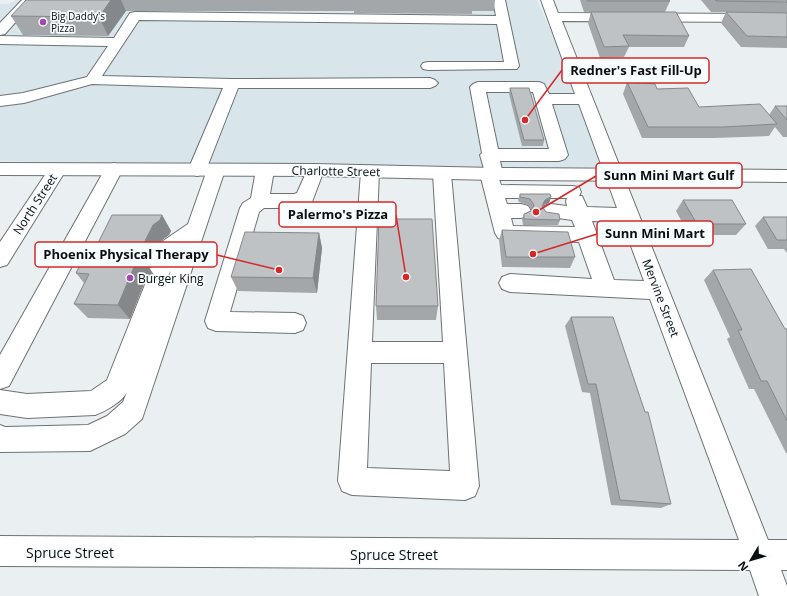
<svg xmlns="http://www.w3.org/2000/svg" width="787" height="596" font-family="'Open Sans',sans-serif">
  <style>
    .built { fill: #d8e5ea }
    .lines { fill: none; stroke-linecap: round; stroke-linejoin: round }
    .minor-casing { stroke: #6e7274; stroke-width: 2 }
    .major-casing { stroke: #6e7274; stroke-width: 2 }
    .minor { fill: #fff; fill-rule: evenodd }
    .major { fill: #fff; fill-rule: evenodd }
    .wall { fill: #a3a7a9 }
    .shaded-wall { fill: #85888a }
    .building { fill: #bec2c5; stroke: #85888a }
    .poi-dot { fill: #a447b1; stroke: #f7fcfe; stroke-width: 1.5 }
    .labels { text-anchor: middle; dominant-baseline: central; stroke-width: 3.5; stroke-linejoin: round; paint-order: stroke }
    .far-poi-label { font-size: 10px; fill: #0b0d0e; stroke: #f7fcfe; text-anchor: start }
    .street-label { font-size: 12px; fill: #0b0d0e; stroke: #f7fcfe }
    .poi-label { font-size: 12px; fill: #0b0d0e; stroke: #f7fcfe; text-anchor: start }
    .near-street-label { font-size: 14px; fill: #0b0d0e; stroke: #f7fcfe }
    .leader { fill: none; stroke: #d62828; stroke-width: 1.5 }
    .callout-dot { fill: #d62828; stroke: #f7fcfe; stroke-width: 1.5 }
    .callout { fill: #f7fcfe; stroke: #d62828; stroke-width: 1.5 }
    .callout-label { font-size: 13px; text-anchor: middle; font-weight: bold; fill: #0b0d0e }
  </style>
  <rect width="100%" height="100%" fill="#eaeff1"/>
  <path class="built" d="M 17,0 L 537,0 L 615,175 L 0,161 L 0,4 L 8,4 Z"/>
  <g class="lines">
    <defs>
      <path id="minor" d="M 22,0 L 35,0 L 5,34 L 0,35 L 0,23 Z
        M 493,0 L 505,0 L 519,66 L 517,69 L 428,70 L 423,69 L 421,66 L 423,63 L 428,62 L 504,62 L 497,24 L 139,20 L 102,76 L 232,79 L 430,78 L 435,80 L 438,83 L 435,86 L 430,88 L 238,88 L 206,170 L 203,174 L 197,176 L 191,174 L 188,170 L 223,88 L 92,84 L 24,103 L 0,106 L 0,96 L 23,93 L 87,77 L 108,46 L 0,44 L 0,36 L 114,38 L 130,13 L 135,12 L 496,16 Z
        M 541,0 L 553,0 L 558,13 L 787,14 L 787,22 L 562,21 L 768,540 L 787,540 L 787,570 L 781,570 L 787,586 L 787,596 L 759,596 L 750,570 L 0,566 L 0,536 L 739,540 L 650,299 L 510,292 L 502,289 L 499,283 L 502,277 L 510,274 L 592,279 L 579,242 L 505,240 L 498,238 L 495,233 L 480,174 L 484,169 L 480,155 L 482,153 L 470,87 L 473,84 L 478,82 L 539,82 L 544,84 L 549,94 L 575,94 ZM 486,92 L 533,92 L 549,149 L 498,149 ZM 552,104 L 579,104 L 617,208 L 587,207 L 582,196 L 579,196 L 581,192 L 579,187 L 572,186 L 501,185 L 499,179 L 503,174 L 500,161 L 559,161 L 565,159 L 568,155 ZM 505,198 L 567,198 L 566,201 L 567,206 L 551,204 L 544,206 L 541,211 L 544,216 L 572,220 L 575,227 L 513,226 L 511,218 L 521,218 L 528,216 L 531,211 L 528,206 L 521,204 L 507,204 ZM 592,221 L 622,222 L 644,281 L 614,280 Z
        M 114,163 L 120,165 L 123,169 L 9,386 L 0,389 L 0,355 L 105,169 L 108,165 Z
        M 57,164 L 63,166 L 66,170 L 7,265 L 0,267 L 0,242 L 51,166 Z
        M 216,164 L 222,166 L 225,170 L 142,419 L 125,434 L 90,451 L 0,452 L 0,425 L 5,427 L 88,425 L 107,416 L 123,402 L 127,392 C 122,402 106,411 95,415 L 27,418 L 0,414 L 0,390 L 27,394 L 91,391 L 107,380 L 146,282 L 154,279 L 162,282 L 165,287 L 171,271 L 168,275 L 161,277 L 154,275 L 150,269 L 163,241 L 188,224 L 207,170 L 210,166 Z
        M 265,164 L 271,166 L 274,170 L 270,194 L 294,194 L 297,193 L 309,166 L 315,164 L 321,166 L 324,170 L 312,202 L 297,208 L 264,208 L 259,212 L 230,312 L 295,313 L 303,316 L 306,323 L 303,330 L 295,333 L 216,331 L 208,328 L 205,321 L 240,208 L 243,203 L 251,198 L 256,170 L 259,166 Z
        M 370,166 L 376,168 L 379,172 L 372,342 L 443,342 L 433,174 L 436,170 L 442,168 L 448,170 L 451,174 L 479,486 L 475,496 L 465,500 L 352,495 L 342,491 L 338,481 L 361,172 L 364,168 ZM 371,363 L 444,363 L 450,471 L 367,468 Z"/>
      <path id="major" d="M 0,163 L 315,164 L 494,168 L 787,170 L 787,182 L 494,180 L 315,176 L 0,175 Z"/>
    </defs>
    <use href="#minor" class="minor-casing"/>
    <use href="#major" class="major-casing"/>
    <use href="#minor" class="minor"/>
    <use href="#major" class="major"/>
  </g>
  <path class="wall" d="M 26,0 L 495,0 L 494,11 L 472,11 L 472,14 L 354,13 L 354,11 L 126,11 L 108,36 L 23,35 L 11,16 Z
    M 580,0 L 669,0 L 670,1 L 665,12 L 584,12 Z
    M 701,0 L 787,0 L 787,48 L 741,47 L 721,23 L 726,12 L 740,12 L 711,12 Z
    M 591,12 L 689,36 L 684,47 L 629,47 L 624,57 L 600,58 L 588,23 Z
    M 627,82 L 657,89 L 699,107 L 769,115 L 775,106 L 787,106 L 787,137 L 783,137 L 775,127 L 769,136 L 715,138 L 642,138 L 623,94 Z
    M 510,88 L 544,140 L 543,146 L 522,146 L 509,94 Z
    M 520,194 L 551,197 L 549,203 L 543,205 L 542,207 L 546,212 L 560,220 L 558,225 L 523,225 L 522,219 L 524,214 L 531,211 L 532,210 L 528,205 L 519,202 L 518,200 Z
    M 683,200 L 746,224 L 736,235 L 689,235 L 676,211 Z
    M 162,215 L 171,231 L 169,235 L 162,240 L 149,268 L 154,278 L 145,281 L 130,319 L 88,318 L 74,304 L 84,283 L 76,273 L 98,243 Z
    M 763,217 L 787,217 L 787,253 L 784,249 L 768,249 L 755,226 Z
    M 502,230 L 575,257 L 570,268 L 502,267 L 499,240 Z
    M 319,233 L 322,248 L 317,293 L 238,291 L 231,277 Z
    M 713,270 L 785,329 L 787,329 L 787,453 L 786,453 L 754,389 L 749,389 L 727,339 L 730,337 L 704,280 Z
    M 376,306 L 438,306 L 436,320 L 377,320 Z
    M 571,317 L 671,504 L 661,508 L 611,505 L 590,393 L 582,392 L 565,326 Z"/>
  <path class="shaded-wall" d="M 111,0 L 121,0 L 126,11 L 108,36 L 99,17 Z
    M 551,197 L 549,203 L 543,205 L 540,212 L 545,200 Z
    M 162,215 L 171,231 L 169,235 L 162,240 L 149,268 L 154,278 L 145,281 L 130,319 L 118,305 L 139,253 L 153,225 Z
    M 319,233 L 322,248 L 317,293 L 313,278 Z"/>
  <path class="building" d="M 26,0 L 111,0 L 99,17 L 11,16 Z
    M 587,0 L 669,0 L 670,1 L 587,1 Z
    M 715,0 L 787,0 L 787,2 L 717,1 Z
    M 591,12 L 676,12 L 689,36 L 623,35 L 629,46 L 604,47 Z
    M 726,12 L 787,13 L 787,37 L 747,36 Z
    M 627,82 L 655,84 L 657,89 L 688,88 L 699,107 L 760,104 L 777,124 L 723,127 L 648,127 Z
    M 510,88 L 529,88 L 544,140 L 524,140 Z
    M 775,106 L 787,106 L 787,120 Z
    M 520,194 L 550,194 L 551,197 L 545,200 L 542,206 L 546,212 L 559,214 L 560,220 L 524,219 L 524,214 L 531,211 L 534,205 L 530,199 L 520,197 Z
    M 683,200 L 732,200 L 746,224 L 697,224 Z
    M 112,215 L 162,215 L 160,220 L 153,225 L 139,253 L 144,263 L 134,267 L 118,305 L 74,304 L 89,274 L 76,273 L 91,243 L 98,243 Z
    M 763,217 L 787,217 L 787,240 L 777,240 Z
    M 379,219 L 432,219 L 438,306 L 376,306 Z
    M 502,230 L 568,232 L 575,257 L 506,257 Z
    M 245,232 L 319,233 L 313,278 L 231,277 Z
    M 751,269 L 785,329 L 787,329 L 787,421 L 767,381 L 761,381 L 738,330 L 742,330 L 713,270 Z
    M 571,317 L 613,317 L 645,412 L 648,412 L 671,504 L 620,500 L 596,384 L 588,384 Z"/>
  <g class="poi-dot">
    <circle cx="43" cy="22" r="4"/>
    <circle cx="130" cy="278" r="4"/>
  </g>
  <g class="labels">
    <g class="far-poi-label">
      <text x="51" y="16">Big Daddy's<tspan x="51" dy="12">Pizza</tspan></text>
    </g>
    <g class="street-label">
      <text transform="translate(336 171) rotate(1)">Charlotte Street</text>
      <text transform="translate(35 204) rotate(-57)">North Street</text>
      <text transform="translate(661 298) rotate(69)">Mervine Street</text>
    </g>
    <g class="poi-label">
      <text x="138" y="278">Burger King</text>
    </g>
    <g class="near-street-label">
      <text x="70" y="552">Spruce Street</text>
      <text x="394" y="554">Spruce Street</text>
    </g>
  </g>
  <path class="leader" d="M525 120L562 70M536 212L596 176M406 277L396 215M533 254L597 234M279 270L217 255"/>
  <g class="callout-dot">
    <circle cx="525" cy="120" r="4"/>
    <circle cx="536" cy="212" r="4"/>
    <circle cx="406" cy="277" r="4"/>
    <circle cx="533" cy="254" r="4"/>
    <circle cx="279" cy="270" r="4"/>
  </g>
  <g class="callout">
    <rect x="562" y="58" width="147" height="25" rx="4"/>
    <rect x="596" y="163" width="146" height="25" rx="4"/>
    <rect x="279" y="202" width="117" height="25" rx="4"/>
    <rect x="597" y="221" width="116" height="25" rx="4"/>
    <rect x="35" y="242" width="182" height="25" rx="4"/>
  </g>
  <g class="callout-label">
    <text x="636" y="75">Redner's Fast Fill-Up</text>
    <text x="669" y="180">Sunn Mini Mart Gulf</text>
    <text x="338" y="219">Palermo's Pizza</text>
    <text x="655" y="238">Sunn Mini Mart</text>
    <text x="126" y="259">Phoenix Physical Therapy</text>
  </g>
  <g transform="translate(751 560) rotate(232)" stroke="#f7fcfe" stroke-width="3" paint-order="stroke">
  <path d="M0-3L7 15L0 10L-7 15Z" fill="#0b0d0e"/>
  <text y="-6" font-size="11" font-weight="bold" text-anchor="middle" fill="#0b0d0e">N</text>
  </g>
</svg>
